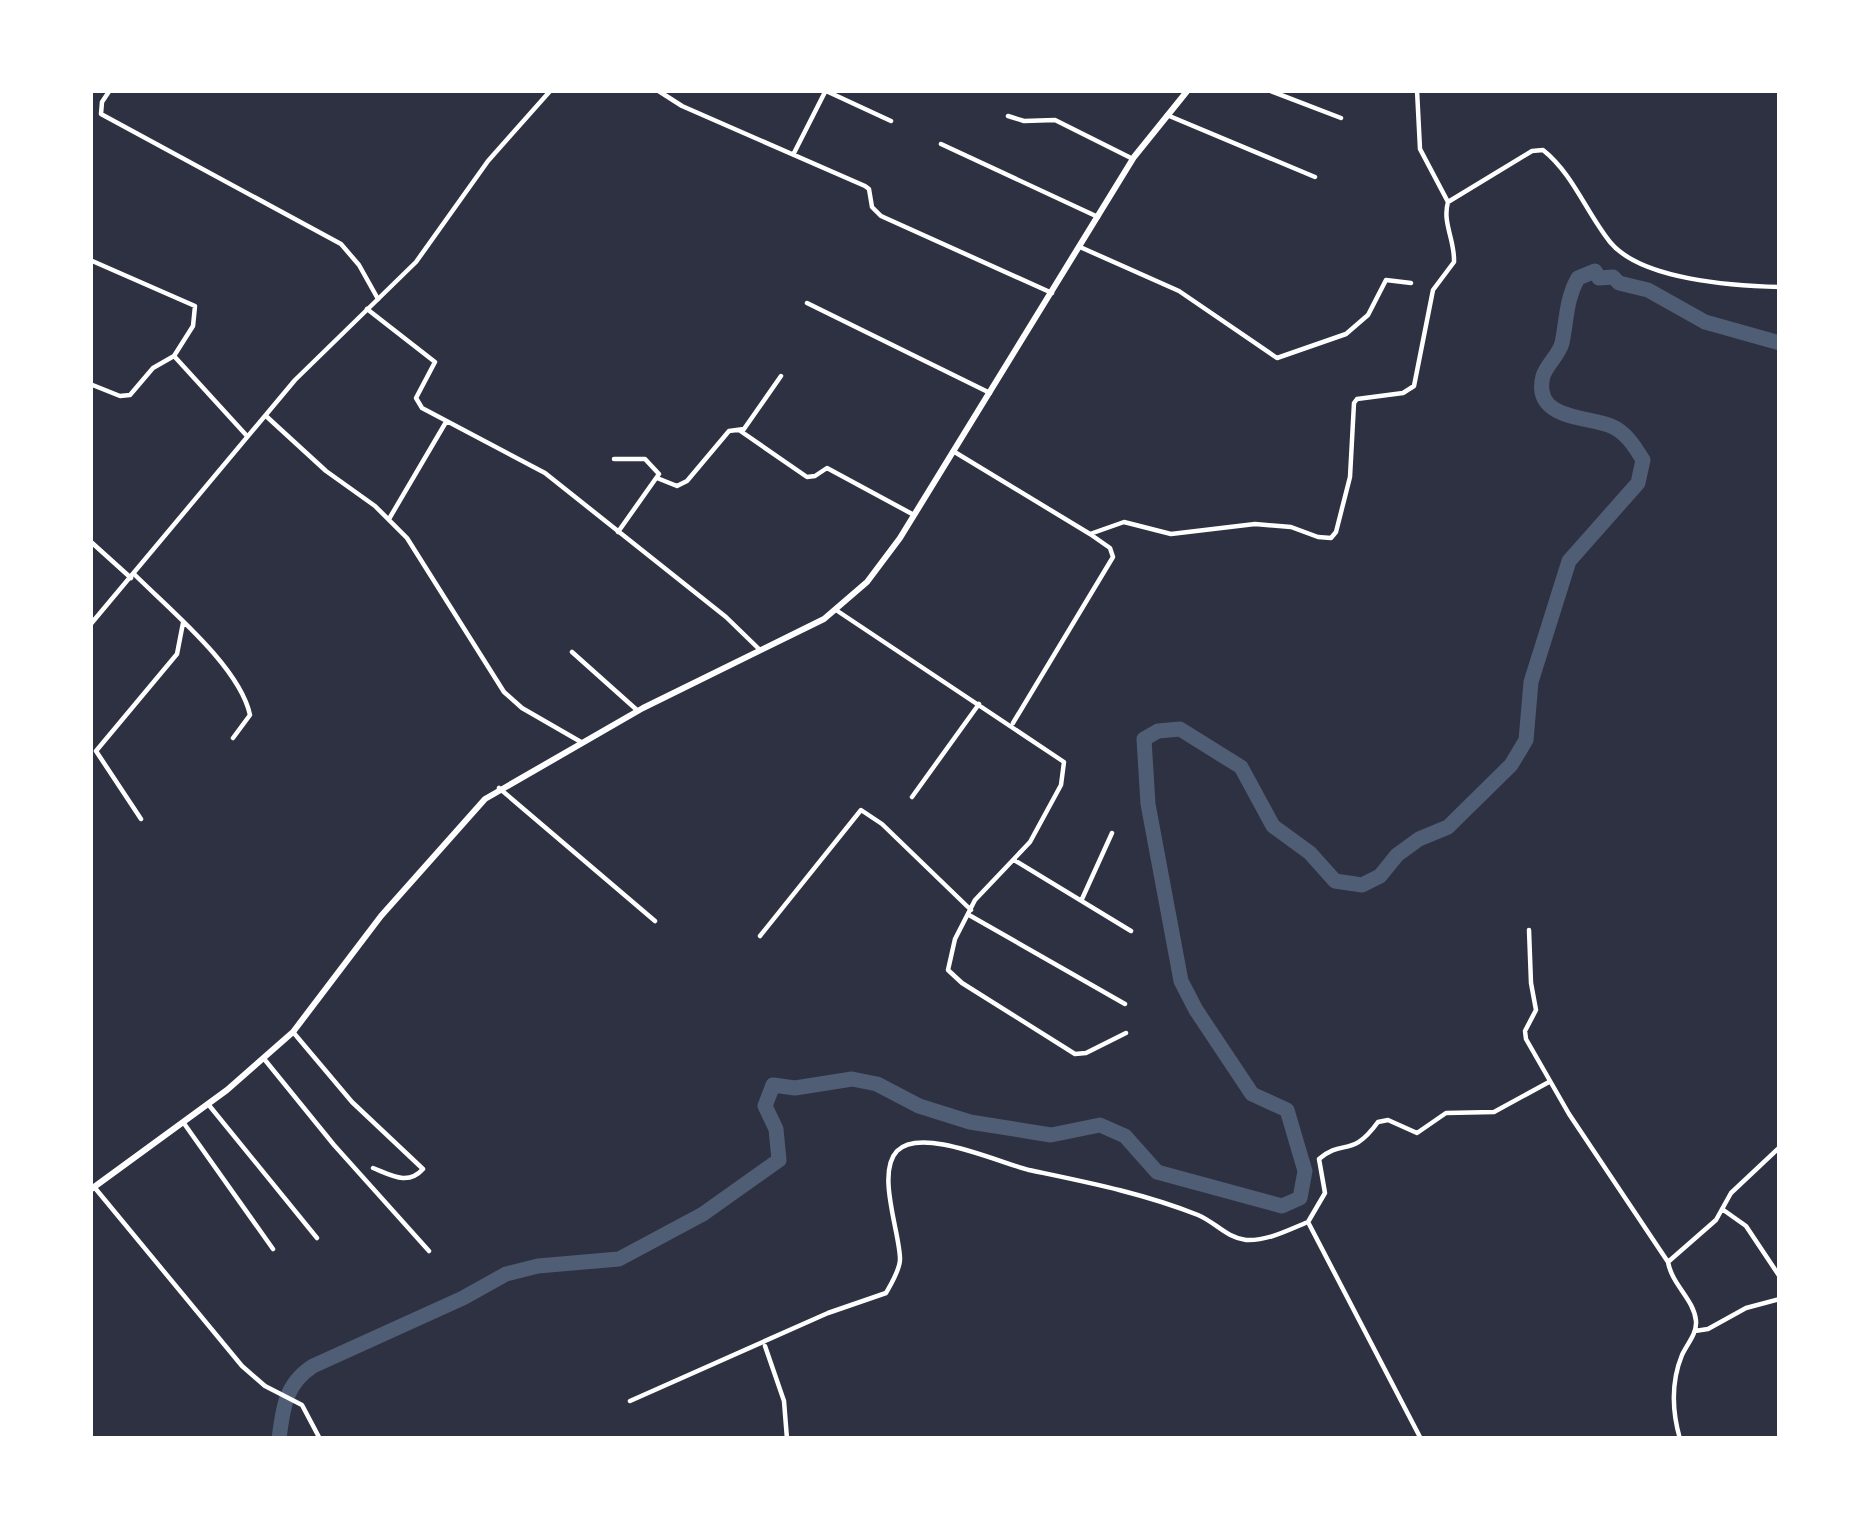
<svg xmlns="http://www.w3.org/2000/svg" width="1870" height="1529" font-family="'PT Sans Narrow',sans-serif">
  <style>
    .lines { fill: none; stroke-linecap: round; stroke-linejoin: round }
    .river { stroke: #4f5d75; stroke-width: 15 }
    .minor { stroke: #fff; stroke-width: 4.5 }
    .tertiary { stroke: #fff; stroke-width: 4.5 }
    .secondary { stroke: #fff; stroke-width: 6 }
  </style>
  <rect width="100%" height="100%" fill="#2d3142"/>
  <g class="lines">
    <path class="river" d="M 279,1439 C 283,1408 285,1384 313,1366 L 463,1298 L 506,1274 L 538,1266 L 619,1259 L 703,1214 L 779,1160 L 776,1129 L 765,1106 L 773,1085 L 795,1088 L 852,1079 L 877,1084 L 919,1106 L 970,1122 L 1051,1135 L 1100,1125 L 1125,1136 L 1157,1172 L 1282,1206 L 1300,1198 L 1305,1171 L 1287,1110 L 1252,1094 L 1196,1010 L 1181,981 L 1148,804 L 1144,739 L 1158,731 L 1180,729 L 1241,767 L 1273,826 L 1310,853 L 1335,881 L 1362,885 L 1380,876 L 1397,855 L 1419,839 L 1448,827 L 1511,765 L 1526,740 L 1531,682 L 1569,561 L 1638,483 L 1643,460 C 1635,447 1626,432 1611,426 C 1587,416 1532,420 1543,376 C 1547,364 1559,355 1562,343 C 1567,319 1566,299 1578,278 L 1595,271 L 1599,278 L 1613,277 L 1619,283 L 1648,290 L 1705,322 L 1780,343"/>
    <path class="minor" d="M 110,90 L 102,102 L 101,114 L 341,244 L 359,265 L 378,299
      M 657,90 L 682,106 L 865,186 L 869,189 L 872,207 L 881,216 L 1052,293
      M 824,90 L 891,121
      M 1268,90 L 1341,118
      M 1417,90 L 1420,149 L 1448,202
      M 1167,115 L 1315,177
      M 1008,116 L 1024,121 L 1055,120 L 1131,158
      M 941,144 L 1098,217
      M 794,153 L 826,90
      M 1448,202 L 1532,151 L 1543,150 C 1573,174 1586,212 1610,242 C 1641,280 1734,286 1780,287
      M 1080,247 L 1179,291 L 1277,358 L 1346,334 L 1368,315 L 1386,280 L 1411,283
      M 90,260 L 195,306 L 193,326 L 174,356 L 247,436
      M 807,303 L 990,393
      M 367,309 L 435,362 L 416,398 L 422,408 L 545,473 L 726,617 L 760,650
      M 90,384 L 120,396 L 130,395 L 153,368 L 174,356
      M 266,416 L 326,471 L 375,506 L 407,538 L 504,692 L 522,708 L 581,742
      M 739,430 L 807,477 L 815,476 L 827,468 L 914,515
      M 953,451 L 1090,534 L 1124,522 L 1171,534 L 1255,524 L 1291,527 L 1318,537 L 1331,538 L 1336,532 L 1350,477 L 1354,403 L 1357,399 L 1403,393 L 1414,386 L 1433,290 L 1454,262 C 1455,240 1442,223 1448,202
      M 614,459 L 645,459 L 659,474 L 618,532
      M 657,478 L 677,486 L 687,481 L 729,431 L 744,429 L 781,376
      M 389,519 L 446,422
      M 90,541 L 131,578
      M 134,574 C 169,609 240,667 250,715 L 233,738
      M 836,610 L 1064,762 L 1061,785 L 1030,842 L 975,900 L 955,939 L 948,970 L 962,983 L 1075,1054 L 1086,1053 L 1126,1033
      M 572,652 L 638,711
      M 1013,723 L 1113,557 L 1110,548 L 1090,534
      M 499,788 L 655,921
      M 912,797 L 979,704
      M 141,819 L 96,751 L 177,654 L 183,623
      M 1014,860 L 1131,931
      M 1082,899 L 1112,833
      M 969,915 L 1125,1004
      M 1529,930 L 1531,983 L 1536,1010 L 1525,1031 L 1526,1039 L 1569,1114 L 1668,1262 C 1672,1285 1694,1299 1696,1321 C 1697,1334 1687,1344 1682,1355 C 1671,1382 1672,1411 1680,1439
      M 760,936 L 861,810 L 882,824 L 971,910
      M 293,1032 L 352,1102 L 423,1169 C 408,1186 391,1175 373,1168
      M 265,1060 L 334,1145 L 429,1251
      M 208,1104 L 317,1238
      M 183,1122 L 273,1249
      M 95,1188 L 242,1366 L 265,1386 L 302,1405 L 320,1439
      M 1722,1209 L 1746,1226 L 1780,1277
      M 1308,1222 L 1421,1439
      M 1668,1262 L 1716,1220 L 1731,1193 L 1780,1147
      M 1695,1331 L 1708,1329 L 1746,1308 L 1780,1299
      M 765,1346 L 784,1401 L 787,1439
      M 630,1401 L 828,1313 L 886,1293 C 891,1284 900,1270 900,1259 C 900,1233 876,1173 897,1151 C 921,1126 1000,1163 1029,1170 C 1086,1182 1143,1193 1198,1215 C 1215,1222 1227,1238 1246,1240 C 1268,1241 1288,1230 1308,1222 L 1325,1193 L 1319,1159 C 1344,1138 1351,1159 1378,1122 L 1388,1120 L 1417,1133 L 1446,1113 L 1494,1112 L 1549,1082"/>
    <path class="tertiary" d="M 90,625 L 295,380 L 416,262 L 488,161 L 551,90"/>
    <path class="secondary" d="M 90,1190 L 227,1090 L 293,1032 L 381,916 L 485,799 L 643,708 L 824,619 L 867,582 L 900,538 L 1134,157 L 1188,90"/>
  </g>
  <rect width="1870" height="1529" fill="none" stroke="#ffffff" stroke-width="186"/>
</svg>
